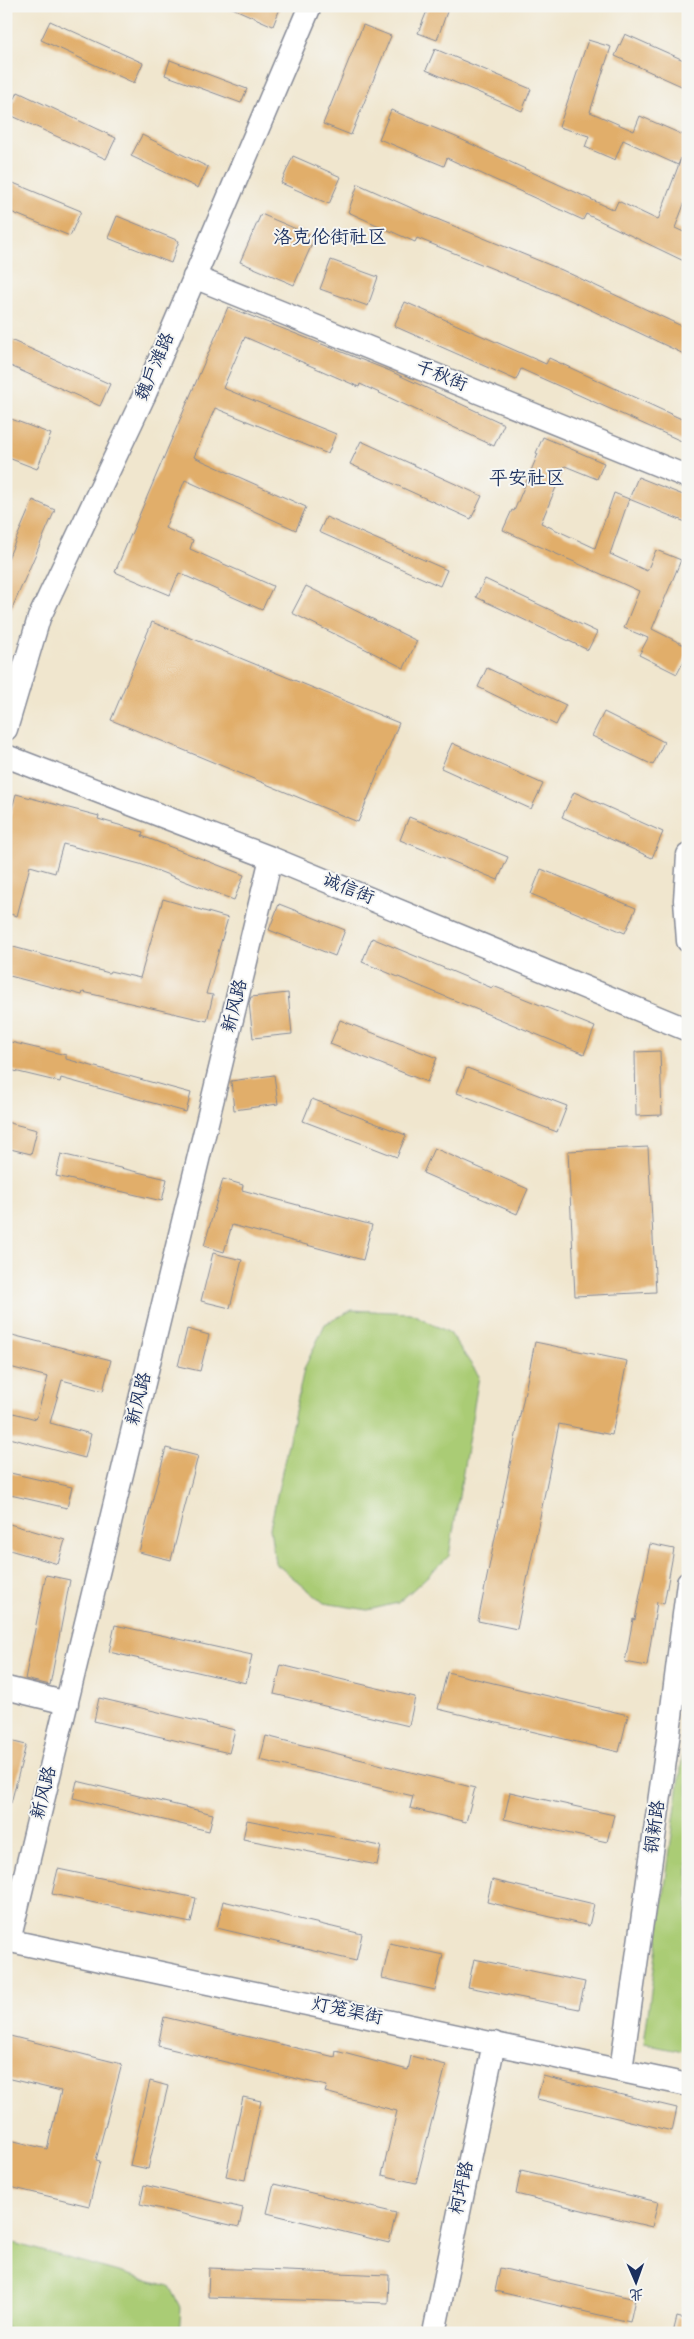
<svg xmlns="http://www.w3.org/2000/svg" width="694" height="2339" font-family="'Indie Flower','LXGW WenKai TC',sans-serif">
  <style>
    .green { fill: #aacc75; stroke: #627e6a }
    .building { fill: #e1ae6a }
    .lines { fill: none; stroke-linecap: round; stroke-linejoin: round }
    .minor-casing { stroke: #868a96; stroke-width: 25 }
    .minor { stroke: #fff; stroke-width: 22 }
    .labels { text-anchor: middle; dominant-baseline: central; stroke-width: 4; stroke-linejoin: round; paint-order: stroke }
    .street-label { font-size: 18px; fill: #1b2f5e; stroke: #f6f6f2 }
    .neighbourhood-label { font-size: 19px; fill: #1b2f5e; stroke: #f6f6f2 }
  </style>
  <rect width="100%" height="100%" fill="#f6f6f2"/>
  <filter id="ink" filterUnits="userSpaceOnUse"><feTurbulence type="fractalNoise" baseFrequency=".02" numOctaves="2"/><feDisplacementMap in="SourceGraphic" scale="10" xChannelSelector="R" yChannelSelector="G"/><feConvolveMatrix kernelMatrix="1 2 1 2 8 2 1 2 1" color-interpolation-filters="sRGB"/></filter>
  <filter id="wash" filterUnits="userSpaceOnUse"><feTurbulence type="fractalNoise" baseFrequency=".0096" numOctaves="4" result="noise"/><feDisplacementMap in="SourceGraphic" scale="20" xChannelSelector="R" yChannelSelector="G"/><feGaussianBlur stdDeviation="1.12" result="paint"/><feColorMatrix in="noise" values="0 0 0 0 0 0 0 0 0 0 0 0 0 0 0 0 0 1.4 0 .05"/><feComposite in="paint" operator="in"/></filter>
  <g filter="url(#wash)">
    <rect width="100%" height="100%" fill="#f0e6ce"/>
    <path class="green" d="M 352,1310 L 411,1313 L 450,1333 L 479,1376 L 449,1556 L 418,1585 L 398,1603 L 368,1610 L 324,1603 L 275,1563 L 270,1528 L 304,1369 L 325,1324 Z
      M 688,1716 L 688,2052 L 644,2043 Z
      M 6,2241 L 169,2286 L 181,2309 L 179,2333 L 6,2333 Z"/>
    <g id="blocks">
      <path class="building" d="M 228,6 L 281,6 L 273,26 Z
        M 429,6 L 449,6 L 437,40 L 418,33 Z
        M 50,21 L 143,63 L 134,83 L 41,40 Z
        M 363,25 L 391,36 L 351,135 L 323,124 Z
        M 625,34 L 688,62 L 688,89 L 615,56 Z
        M 588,40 L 611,47 L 590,112 L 634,131 L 640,116 L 688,137 L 688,194 L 675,228 L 688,234 L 688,263 L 586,214 L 583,220 L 447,158 L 444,166 L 379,139 L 391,110 L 456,137 L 614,210 L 618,201 L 658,220 L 682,156 L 678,165 L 623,140 L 615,160 L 585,147 L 589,136 L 559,127 Z
        M 435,49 L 531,89 L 522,111 L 426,70 Z
        M 170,60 L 247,89 L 241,103 L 165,75 Z
        M 18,92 L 116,138 L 106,159 L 8,114 Z
        M 142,135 L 208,167 L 198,188 L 131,156 Z
        M 293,156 L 341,177 L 329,204 L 281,183 Z
        M 6,180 L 81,211 L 70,236 L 6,210 Z
        M 358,184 L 427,215 L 562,270 L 688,329 L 688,356 L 570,300 L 417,238 L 415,242 L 348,212 Z
        M 261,214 L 315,237 L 294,285 L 240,262 Z
        M 117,216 L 179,241 L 171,263 L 108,238 Z
        M 331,260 L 378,277 L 368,306 L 320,289 Z
        M 405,302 L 546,364 L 549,358 L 688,422 L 688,444 L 521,369 L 516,380 L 394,326 Z
        M 228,307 L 390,371 L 504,424 L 494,446 L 360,384 L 359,387 L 245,337 L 223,388 L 336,434 L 328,454 L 215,408 L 194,457 L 306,507 L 296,530 L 185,480 L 165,528 L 193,540 L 190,549 L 273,586 L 262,610 L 179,573 L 170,595 L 115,572 Z
        M 6,338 L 110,384 L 100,406 L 6,364 Z
        M 6,417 L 51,434 L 37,469 L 6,457 Z
        M 543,437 L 604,463 L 597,479 L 565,466 L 541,523 L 595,548 L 614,493 L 629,499 L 610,554 L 647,571 L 656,550 L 681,560 L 652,629 L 688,647 L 688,653 L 677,674 L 639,655 L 648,638 L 624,628 L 639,591 L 503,530 L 512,510 L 514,511 L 538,454 L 536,453 Z
        M 361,441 L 482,496 L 471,519 L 350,464 Z
        M 638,477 L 688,497 L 688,523 L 629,499 Z
        M 33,500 L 55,510 L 6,622 L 6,563 Z
        M 326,517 L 447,570 L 440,586 L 319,532 Z
        M 485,579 L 597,632 L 588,650 L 476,597 Z
        M 306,586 L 417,641 L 404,668 L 292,613 Z
        M 152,622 L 399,723 L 358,822 L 111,720 Z
        M 487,668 L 566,705 L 556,725 L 478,687 Z
        M 604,712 L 664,742 L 653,765 L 592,736 Z
        M 452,743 L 543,784 L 531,809 L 441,768 Z
        M 574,792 L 663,832 L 652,858 L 562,817 Z
        M 16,794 L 99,816 L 98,819 L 143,832 L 142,836 L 244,875 L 234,900 L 140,864 L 63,844 L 55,873 L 30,866 L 17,916 L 6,913 L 6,831 Z
        M 409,817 L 508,857 L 498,880 L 400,840 Z
        M 541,869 L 636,908 L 625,933 L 531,894 Z
        M 163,899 L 228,918 L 206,994 L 213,995 L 207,1021 L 83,992 L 82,995 L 6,975 L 6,945 L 109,973 L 110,971 L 140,978 Z
        M 279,904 L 345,930 L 335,956 L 269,930 Z
        M 372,938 L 492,988 L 493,986 L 595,1027 L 584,1054 L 362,962 Z
        M 288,993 L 292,1034 L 253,1038 L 249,1003 L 251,997 Z
        M 340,1020 L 437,1058 L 427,1082 L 330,1044 Z
        M 6,1041 L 66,1055 L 66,1059 L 191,1093 L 186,1112 L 61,1078 L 60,1082 L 6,1069 Z
        M 660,1051 L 662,1115 L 636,1116 L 635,1052 Z
        M 467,1068 L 567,1106 L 557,1132 L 457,1093 Z
        M 274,1075 L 278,1104 L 234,1110 L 231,1081 Z
        M 312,1099 L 406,1135 L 397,1157 L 303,1121 Z
        M 6,1122 L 37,1130 L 31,1154 L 6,1148 Z
        M 648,1147 L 656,1292 L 575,1296 L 568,1151 Z
        M 434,1148 L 528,1189 L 517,1214 L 423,1173 Z
        M 61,1154 L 167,1179 L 162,1201 L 56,1176 Z
        M 223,1179 L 243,1185 L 242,1190 L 372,1225 L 363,1260 L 232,1225 L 224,1252 L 204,1246 Z
        M 213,1253 L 242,1260 L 230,1308 L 201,1301 Z
        M 187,1329 L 209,1335 L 200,1371 L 178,1366 Z
        M 12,1335 L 111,1360 L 103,1391 L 62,1380 L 50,1423 L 91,1434 L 85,1458 L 6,1437 L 6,1411 L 36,1419 L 48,1377 L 6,1366 Z
        M 535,1342 L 627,1361 L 612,1435 L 559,1424 L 517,1629 L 478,1621 Z
        M 166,1448 L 198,1456 L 171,1560 L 139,1552 Z
        M 6,1472 L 72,1487 L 67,1508 L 6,1494 Z
        M 6,1523 L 65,1540 L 58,1564 L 6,1549 Z
        M 650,1544 L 674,1549 L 664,1604 L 657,1602 L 647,1666 L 625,1662 L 633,1619 L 635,1620 Z
        M 46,1575 L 70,1580 L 50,1685 L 25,1679 Z
        M 115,1625 L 252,1655 L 246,1683 L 109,1652 Z
        M 281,1665 L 415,1697 L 409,1726 L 274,1694 Z
        M 447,1672 L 628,1715 L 619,1752 L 438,1709 Z
        M 99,1698 L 235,1730 L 229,1753 L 94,1721 Z
        M 266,1736 L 475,1788 L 466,1822 L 410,1808 L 413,1796 L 260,1760 Z
        M 6,1740 L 26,1745 L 11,1803 L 6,1802 Z
        M 77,1781 L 213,1814 L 209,1831 L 73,1798 Z
        M 510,1792 L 614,1815 L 607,1842 L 504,1819 Z
        M 247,1820 L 381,1846 L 377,1865 L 243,1839 Z
        M 58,1869 L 196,1898 L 191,1923 L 52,1894 Z
        M 492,1880 L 594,1904 L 589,1926 L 487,1902 Z
        M 223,1901 L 362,1934 L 356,1961 L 217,1928 Z
        M 390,1943 L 443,1955 L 435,1990 L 382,1978 Z
        M 474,1959 L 585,1982 L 579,2009 L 468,1987 Z
        M 164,2017 L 335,2057 L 336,2051 L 408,2070 L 411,2056 L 446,2065 L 416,2183 L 382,2175 L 397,2111 L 325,2092 L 327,2086 L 158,2046 Z
        M 6,2035 L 122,2064 L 96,2160 L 100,2161 L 89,2206 L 6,2186 L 6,2139 L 47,2149 L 61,2091 L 6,2078 Z
        M 543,2076 L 677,2108 L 672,2131 L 537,2099 Z
        M 150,2081 L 168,2086 L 148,2169 L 130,2165 Z
        M 243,2097 L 261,2101 L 245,2180 L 226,2176 Z
        M 521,2170 L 658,2202 L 652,2227 L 516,2194 Z
        M 274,2184 L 396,2213 L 389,2243 L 267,2213 Z
        M 144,2185 L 243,2208 L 239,2227 L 140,2204 Z
        M 209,2268 L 389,2275 L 388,2303 L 208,2297 Z
        M 500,2268 L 635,2299 L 630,2322 L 495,2291 Z
        M 677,2317 L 688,2320 L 688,2333 L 673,2333 Z"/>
    </g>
  </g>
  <g filter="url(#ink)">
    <use href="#blocks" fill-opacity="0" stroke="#868a96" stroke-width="1"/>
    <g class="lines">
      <defs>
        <path id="minor" d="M 194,277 L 688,477
          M 6,729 L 39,618 L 144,396 L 310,6
          M 6,756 L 271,858 L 688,1030
          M 688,855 L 685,900 L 688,941
          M 6,1688 L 67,1703
          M 6,1940 L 688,2085
          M 9,1941 L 271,858
          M 621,2070 L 669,1732 L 688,1583
          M 434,2333 L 494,2043"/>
      </defs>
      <use href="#minor" class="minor-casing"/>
      <use href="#minor" class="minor"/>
    </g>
  </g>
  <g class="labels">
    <g class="street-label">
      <text transform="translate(156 367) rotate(-67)">魏户滩路</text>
      <text transform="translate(441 377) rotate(22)">千秋街</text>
      <text transform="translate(348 890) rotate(22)">诚信街</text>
      <text transform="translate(236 1006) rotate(-76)">新风路</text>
      <text transform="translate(140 1399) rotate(-76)">新风路</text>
      <text transform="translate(45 1793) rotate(-76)">新风路</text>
      <text transform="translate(656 1827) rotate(-82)">钢新路</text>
      <text transform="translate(347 2012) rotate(12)">灯笼渠街</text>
      <text transform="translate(463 2188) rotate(-78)">柯坪路</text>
    </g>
    <g class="neighbourhood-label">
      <text x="330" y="238">洛克伦街社区</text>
      <text x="527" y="479">平安社区</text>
    </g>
  </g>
  <rect width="694" height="2339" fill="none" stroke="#f6f6f2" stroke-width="25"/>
  <g transform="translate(636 2282) rotate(178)" stroke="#f6f6f2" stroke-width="4" paint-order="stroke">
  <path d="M0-4L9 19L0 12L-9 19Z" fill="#1b2f5e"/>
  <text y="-8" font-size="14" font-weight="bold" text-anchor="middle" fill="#1b2f5e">北</text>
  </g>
</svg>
